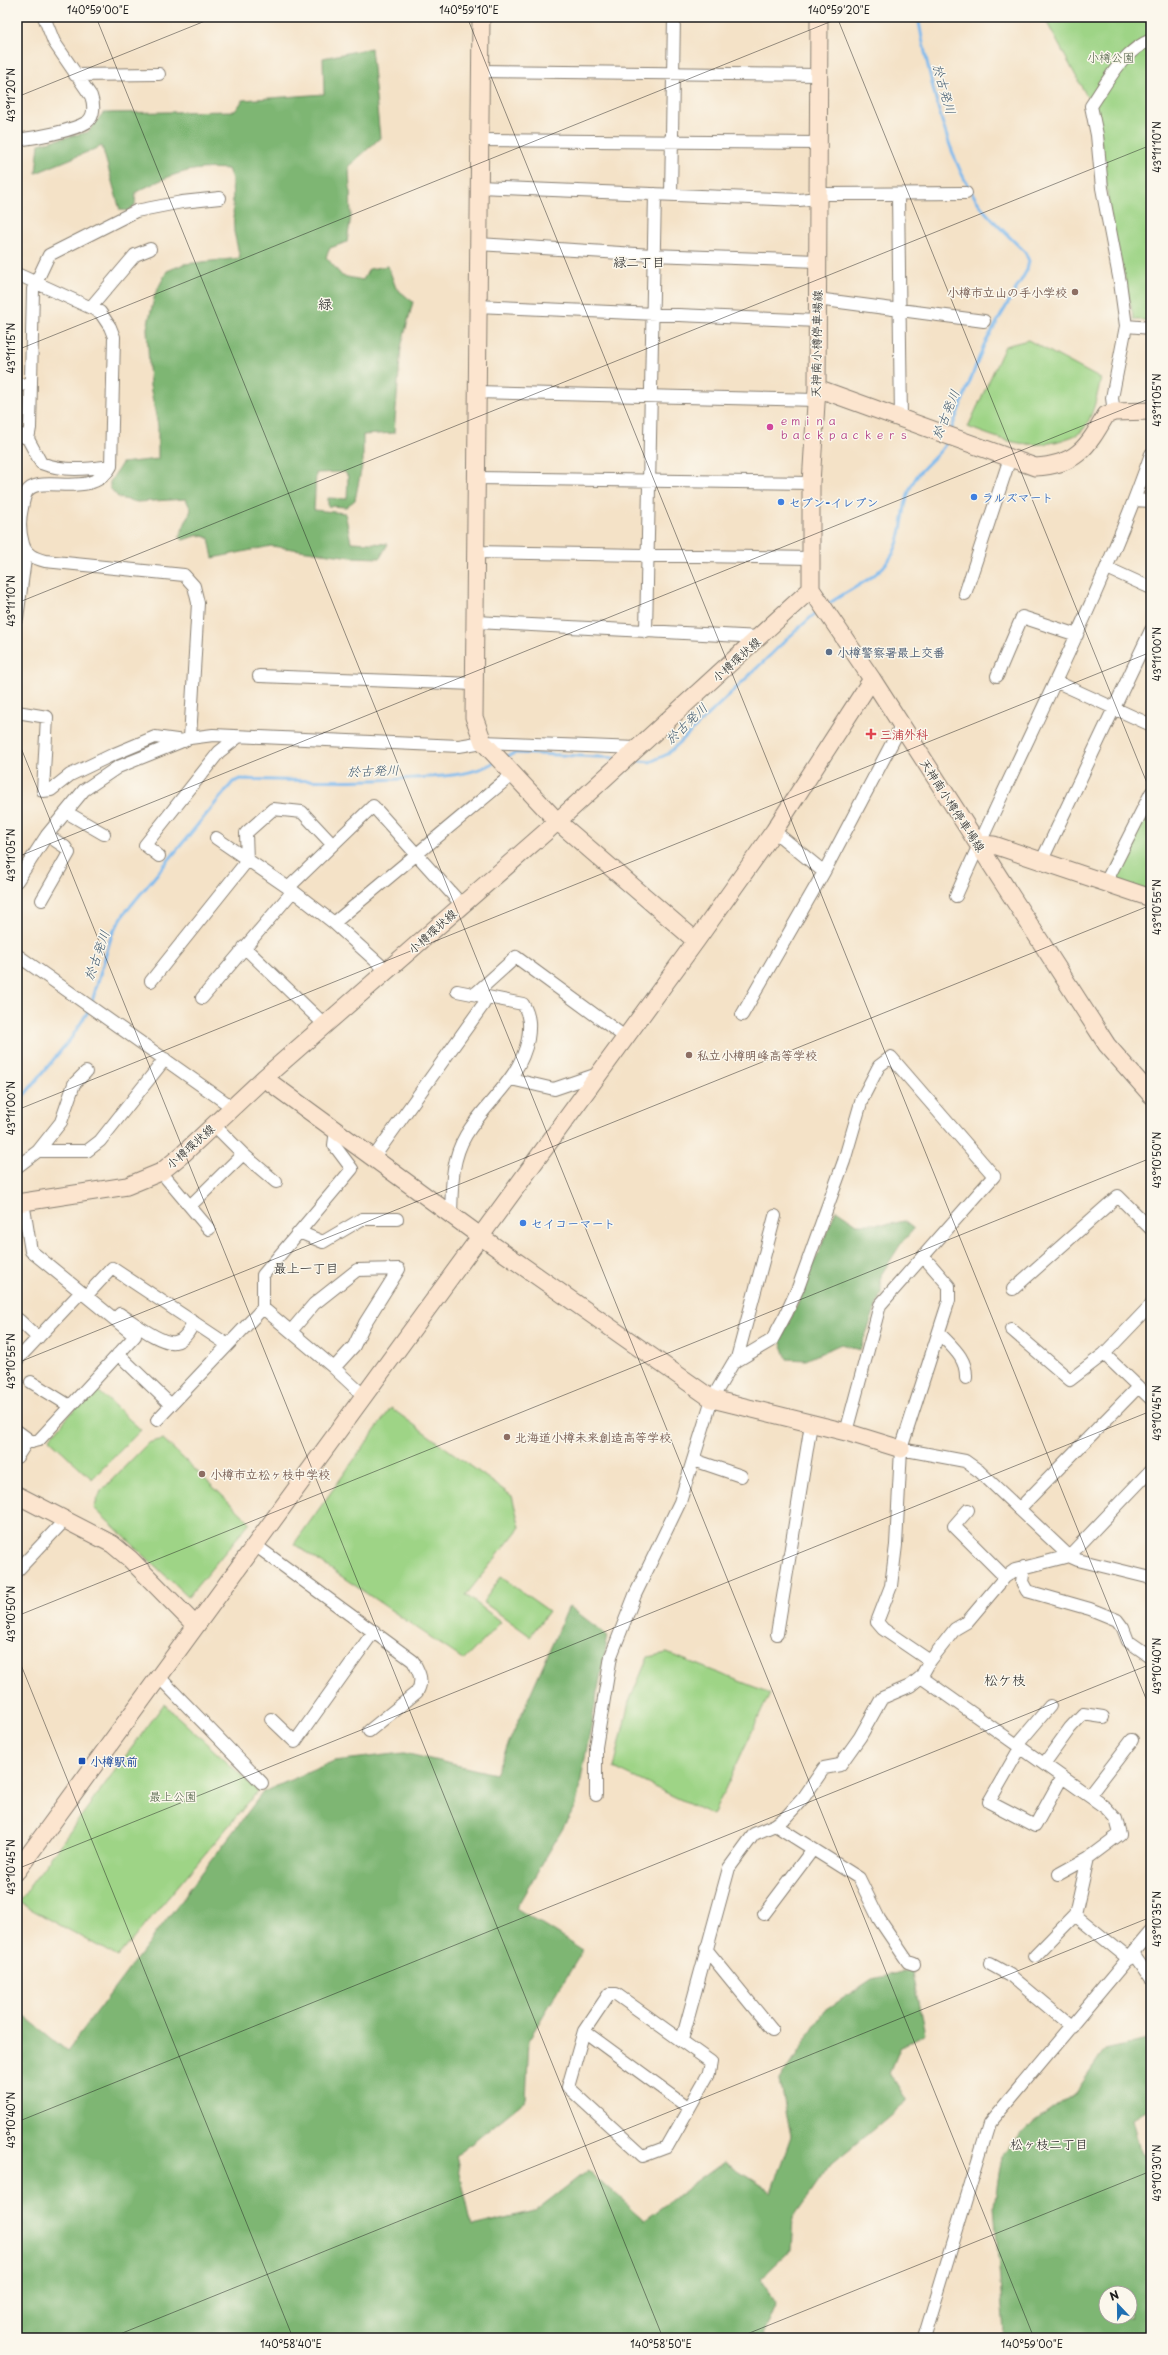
<svg xmlns="http://www.w3.org/2000/svg" width="1168" height="2355" font-family="'Playpen Sans','Klee One',sans-serif">
  <style>
    .green { fill: #9ed486; stroke: #5d7851 }
    .forest { fill: #7eb673; stroke: #4d6948; fill-rule: evenodd }
    .lines { fill: none; stroke-linecap: round; stroke-linejoin: round }
    .stream { stroke: #7bb9ee; stroke-width: 3 }
    .street-casing { stroke: #887f72; stroke-width: 14 }
    .secondary-casing { stroke: #887f72; stroke-width: 19 }
    .street { stroke: #fff; stroke-width: 12 }
    .secondary { stroke: #fce5cf; stroke-width: 17 }
    .ticks { fill: none; stroke: #1c1c1c; stroke-width: 1; stroke-opacity: 0.45 }
    .education-dot { fill: #8d6e63; stroke: #fbf7ec; stroke-width: 1.5 }
    .hotel-dot { fill: #d1479c; stroke: #fbf7ec; stroke-width: 1.5 }
    .shop-dot { fill: #3f7fe0; stroke: #fbf7ec; stroke-width: 1.5 }
    .service-dot { fill: #5c6f8a; stroke: #fbf7ec; stroke-width: 1.5 }
    .health-dot { fill: #e0444e; stroke: #fbf7ec; stroke-width: 1.5 }
    .transit-dot { fill: #1a4fb4; stroke: #fbf7ec; stroke-width: 1.5 }
    .labels { text-anchor: middle; dominant-baseline: central; stroke-width: 3; stroke-linejoin: round; paint-order: stroke }
    .park-label { font-size: 12px; fill: #4a5c41; stroke: #fbf7ec }
    .education-label { font-size: 12px; font-weight: bold; fill: #785e54; stroke: #fbf7ec; text-anchor: start }
    .street-label { font-size: 12px; fill: #1c1c1c; stroke: #fbf7ec }
    .hotel-label { font-size: 12px; font-weight: bold; fill: #b23c85; stroke: #fbf7ec; text-anchor: start }
    .shop-label { font-size: 12px; font-weight: bold; fill: #366cbe; stroke: #fbf7ec; text-anchor: start }
    .service-label { font-size: 12px; font-weight: bold; fill: #4e5e75; stroke: #fbf7ec; text-anchor: start }
    .health-label { font-size: 12px; font-weight: bold; fill: #be3a42; stroke: #fbf7ec; text-anchor: start }
    .transit-label { font-size: 12px; font-weight: bold; fill: #164399; stroke: #fbf7ec; text-anchor: start }
    .water-label { font-size: 13px; font-style: italic; fill: #425b70; stroke: #fbf7ec }
    .neighbourhood-label { font-size: 13px; fill: #1c1c1c; stroke: #fbf7ec }
    .quarter-label { font-size: 14px; fill: #1c1c1c; stroke: #fbf7ec }
    .neatline { fill: none; stroke: #1c1c1c; stroke-width: 1.5 }
    .ticks-label { font-size: 10px; text-anchor: middle; fill: #1c1c1c }
  </style>
  <rect width="100%" height="100%" fill="#fbf7ec"/>
  <filter id="ink" filterUnits="userSpaceOnUse"><feTurbulence type="fractalNoise" baseFrequency=".025" numOctaves="2"/><feDisplacementMap in="SourceGraphic" scale="8" xChannelSelector="R" yChannelSelector="G"/><feConvolveMatrix kernelMatrix="1 2 1 2 8 2 1 2 1" color-interpolation-filters="sRGB"/></filter>
  <filter id="wash" filterUnits="userSpaceOnUse"><feTurbulence type="fractalNoise" baseFrequency=".012" numOctaves="4" result="noise"/><feDisplacementMap in="SourceGraphic" scale="16" xChannelSelector="R" yChannelSelector="G"/><feGaussianBlur stdDeviation="0.9" result="paint"/><feColorMatrix in="noise" values="0 0 0 0 0 0 0 0 0 0 0 0 0 0 0 0 0 1.4 0 .05"/><feComposite in="paint" operator="in"/></filter>
  <g filter="url(#wash)">
    <rect width="100%" height="100%" fill="#f4e2c7"/>
    <path class="green" d="M 1044,17 L 1151,17 L 1151,320 L 1134,320 L 1109,208 L 1098,117 Z
      M 1028,340 L 1101,379 C 1097,394 1093,419 1082,431 C 1078,435 1068,438 1062,440 C 1029,451 999,439 968,427 L 1005,346 Z
      M 1151,796 L 1151,896 L 1106,882 Z
      M 94,1387 L 141,1430 L 92,1479 L 49,1439 Z
      M 391,1408 L 512,1496 L 520,1527 L 466,1595 L 501,1622 L 464,1660 L 294,1544 Z
      M 163,1439 L 250,1522 L 188,1597 L 94,1508 L 101,1491 L 148,1443 Z
      M 501,1577 L 549,1611 L 530,1636 L 483,1602 Z
      M 667,1653 L 770,1693 L 713,1815 L 614,1768 L 629,1702 L 648,1657 Z
      M 164,1704 L 258,1791 L 118,1957 L 18,1902 Z"/>
    <path class="forest" d="M 371,48 L 380,138 L 349,166 L 351,216 L 347,242 L 330,248 L 326,257 L 342,276 L 363,280 L 369,269 L 388,266 L 396,288 L 413,302 L 401,347 L 394,433 L 363,435 L 363,461 L 355,500 L 346,507 L 328,506 L 328,498 L 347,499 L 348,477 L 345,472 L 316,473 L 314,510 L 345,513 L 351,542 L 388,544 L 380,558 L 351,557 L 271,546 L 213,558 L 209,538 L 199,535 L 183,540 L 179,537 L 191,510 L 186,499 L 137,502 L 119,498 L 110,488 L 110,482 L 122,463 L 158,459 L 158,426 L 150,386 L 147,328 L 155,294 L 167,271 L 184,264 L 240,258 L 234,232 L 232,179 L 228,169 C 188,166 171,175 136,192 L 135,205 L 128,211 L 120,210 L 102,146 L 36,173 L 39,144 L 88,132 L 103,113 L 235,111 L 243,100 L 324,94 L 323,58 Z
      M 836,1210 L 857,1224 L 891,1224 L 904,1221 L 914,1229 L 902,1242 L 881,1275 L 881,1293 L 860,1350 L 841,1344 L 806,1360 L 787,1359 L 780,1340 L 794,1312 Z
      M 569,1606 L 608,1636 L 576,1806 L 516,1908 L 583,1950 L 529,2039 L 526,2100 L 456,2156 L 472,2226 L 535,2211 L 588,2170 L 644,2220 L 724,2162 L 771,2192 L 791,2136 L 780,2080 L 824,2011 L 872,1979 L 911,1970 L 925,2033 L 900,2048 L 890,2073 L 907,2101 L 829,2166 L 793,2218 L 791,2250 L 760,2279 L 776,2303 L 763,2333 L 768,2338 L 17,2338 L 17,2010 L 67,2051 L 263,1792 L 334,1761 L 404,1753 L 495,1774 Z
      M 1151,2039 L 1151,2107 L 1132,2119 L 1140,2151 L 1151,2165 L 1151,2338 L 997,2338 L 1004,2332 L 994,2205 L 1002,2156 L 1032,2124 L 1076,2092 L 1105,2050 ZM 1106,2293 L 1130,2293 L 1130,2317 L 1106,2317 Z"/>
    <g class="lines">
      <path class="stream" d="M 918,17 C 929,75 946,162 983,209 C 995,224 1011,238 1025,252 L 1029,261 L 1027,270 L 984,345 L 951,430
        M 827,605 C 851,587 885,577 896,547 C 905,525 902,499 915,479 C 923,465 941,455 947,441
        M 504,757 L 516,753 L 619,758
        M 632,760 L 650,762 L 668,754 L 789,637 L 819,610
        M 91,1005 L 112,934 L 124,914 L 233,782 L 241,779 C 300,781 357,782 415,778 C 443,776 471,776 495,762
        M 17,1104 L 72,1037 L 89,1010"/>
    </g>
  </g>
  <g filter="url(#ink)">
    <g class="lines">
      <defs>
        <path id="street" d="M 481,71 L 818,75
          M 75,75 L 159,74
          M 17,140 C 34,138 73,131 87,122 C 95,116 94,104 91,96 L 54,42 L 44,17
          M 479,140 L 818,143
          M 478,187 L 799,200 L 818,198 L 826,194 L 966,193
          M 671,195 L 674,17
          M 898,195 L 901,419
          M 478,244 L 652,255 L 817,261
          M 17,274 L 100,312 L 110,327 L 114,337 L 111,466 C 91,502 38,471 26,493 C 24,497 23,503 22,508 C 19,521 19,531 23,544 C 26,555 34,558 45,561 L 184,575 L 194,586 L 198,603 L 190,738
          M 817,299 L 984,321
          M 477,306 L 817,321
          M 91,307 L 135,255 L 150,249
          M 1126,326 L 1151,328
          M 17,385 L 31,384
          M 476,392 L 816,400
          M 1114,412 L 1112,398 L 1126,326 L 1120,282 L 1102,188 L 1097,135 L 1091,106 C 1107,83 1122,51 1151,40
          M 17,433 L 28,439 L 41,463 C 64,472 87,469 111,466
          M 28,439 L 30,428 L 33,289 L 49,255 L 136,211 L 182,202 L 220,198
          M 475,478 L 811,483
          M 1134,500 L 1151,501
          M 474,552 L 810,558
          M 1107,568 L 1151,588
          M 965,594 L 1010,458
          M 17,618 L 26,552
          M 476,622 L 760,637
          M 646,632 L 655,194
          M 259,676 L 475,684
          M 997,676 L 1022,617 L 1077,635
          M 1057,682 L 1151,725
          M 17,712 L 47,717 L 43,791 L 51,790 L 70,775 L 112,755 L 155,737 L 184,741
          M 66,812 L 104,834
          M 774,831 L 824,872
          M 216,838 L 293,891 L 334,923 L 387,971
          M 159,856 L 145,845 L 219,752 L 238,737
          M 1042,860 L 1151,630
          M 17,881 L 47,835 L 84,790 L 118,767 L 190,738 L 213,735 L 459,746 L 483,742 L 637,748
          M 1106,882 L 1151,793
          M 288,888 L 373,806 L 462,905
          M 956,896 C 1021,748 1097,606 1151,454
          M 42,900 L 69,853 L 65,847 L 47,835
          M 334,923 L 514,773
          M 244,947 L 325,1025
          M 17,955 L 232,1107
          M 151,981 L 247,861 L 246,833 L 273,809 L 302,812 L 332,844
          M 475,994 L 516,957 L 625,1037
          M 202,998 L 293,891
          M 742,1015 L 824,872 L 901,726
          M 511,1079 L 554,1089 L 598,1074
          M 214,1125 L 243,1154 L 276,1182
          M 38,1151 L 61,1122 L 74,1084 L 86,1072
          M 374,1157 L 483,1005 L 486,997
          M 17,1167 L 38,1151 L 87,1151 L 100,1141 L 165,1059
          M 161,1172 L 209,1229
          M 190,1206 L 243,1154
          M 451,1215 C 452,1187 451,1160 466,1135 C 486,1101 520,1080 528,1039 C 530,1026 530,1016 523,1004 L 457,991
          M 299,1232 L 323,1242 L 362,1219 L 397,1219
          M 923,1256 L 949,1286 L 949,1300 L 901,1449 L 896,1545 L 891,1586 L 877,1622 L 883,1629 L 930,1661
          M 1013,1289 L 1118,1196 L 1151,1229
          M 86,1296 L 112,1268 L 228,1345
          M 263,1308 L 334,1368 L 364,1396
          M 115,1319 L 120,1314 C 133,1322 161,1345 175,1342 C 184,1341 190,1330 194,1322
          M 19,1320 L 38,1338
          M 1011,1329 L 1070,1380 L 1104,1354 L 1151,1305
          M 291,1331 L 314,1304 L 357,1270 L 399,1269 L 365,1323 L 354,1346 L 334,1368
          M 939,1333 C 952,1347 967,1358 966,1378
          M 118,1354 L 171,1405
          M 1104,1354 L 1151,1399
          M 17,1360 L 81,1292
          M 736,1362 L 775,1216
          M 31,1382 L 70,1406
          M 157,1420 L 263,1308 L 263,1275 L 352,1169 L 334,1145 L 336,1130
          M 17,1431 L 32,1442
          M 901,1449 L 965,1461 L 979,1471 L 1069,1556 L 1078,1560 L 1151,1578
          M 17,1457 L 26,1443 L 39,1440 L 135,1336 L 31,1251 L 23,1202
          M 694,1460 L 741,1476
          M 1019,1509 L 1138,1387
          M 968,1510 L 954,1526 L 1005,1577
          M 255,1545 L 413,1661 C 419,1672 424,1680 417,1692 L 369,1731
          M 1024,1567 L 1022,1582 L 1027,1591 L 1090,1609 L 1117,1620 L 1123,1628 L 1128,1641 L 1151,1657
          M 17,1571 L 64,1521
          M 777,1634 L 811,1424
          M 158,1676 L 262,1783
          M 921,1677 L 1106,1808 L 1116,1819 L 1120,1834 L 1088,1858 L 1075,1915 L 1035,1956
          M 271,1719 L 295,1742 L 374,1631
          M 1017,1745 L 1050,1706
          M 1020,1748 L 989,1802 L 1035,1826 L 1062,1777
          M 1044,1764 L 1070,1728 L 1083,1714 L 1103,1717
          M 596,1795 L 596,1747 L 611,1656 L 635,1595 L 680,1502 L 712,1399 L 733,1363 L 772,1340 L 786,1314 L 798,1288 L 844,1161 L 862,1099 L 879,1066 L 891,1057 L 994,1176 L 880,1305 L 846,1432
          M 1089,1796 L 1132,1740
          M 775,1825 L 859,1878 L 879,1919 L 908,1962 L 914,1964
          M 1059,1874 L 1088,1858
          M 764,1914 L 813,1849
          M 1075,1915 L 1129,1959
          M 706,1949 L 772,2030
          M 1133,1953 L 1151,1979
          M 990,1964 L 1010,1975 L 1072,2027
          M 609,1994 L 616,1994 L 711,2062 L 709,2073 L 667,2147 L 643,2156 L 568,2087 L 584,2031 Z
          M 584,2031 L 689,2108
          M 682,2040 L 729,1868 L 754,1834 L 775,1825 L 786,1817 L 804,1797 L 824,1768 L 840,1765 L 860,1737 L 882,1698 L 910,1686 L 921,1677 L 930,1661 L 955,1629 L 967,1622 L 1005,1577 L 1015,1570 L 1069,1556 L 1151,1470
          M 924,2338 L 989,2124 L 1151,1931"/>
        <path id="secondary" d="M 481,17 L 474,717 L 483,742 L 557,821 L 696,941
          M 819,17 L 817,388 L 811,483 L 811,589 L 872,679 L 1107,1045 L 1151,1095
          M 817,388 L 1035,467 C 1076,465 1087,448 1106,415 L 1114,412 L 1151,411
          M 978,844 L 994,845 L 1151,898
          M 264,1078 L 480,1236 L 712,1399 L 846,1432 L 901,1449
          M 17,1203 L 127,1186 L 161,1172 L 183,1154 L 264,1078 L 548,830 L 811,589
          M 17,1495 L 112,1544 L 130,1559 L 196,1626
          M 17,1871 L 696,941 L 774,831 L 872,679"/>
      </defs>
      <use href="#street" class="street-casing"/>
      <use href="#secondary" class="secondary-casing"/>
      <use href="#street" class="street"/>
      <use href="#secondary" class="secondary"/>
    </g>
  </g>
  <path class="ticks" d="M 96,17 L 1034,2338M 467,17 L 1151,1711M 837,17 L 1151,793M 17,97 L 215,17M 17,350 L 842,17M 17,603 L 1151,145M 17,738 L 663,2338M 17,857 L 1151,398M 17,1110 L 1151,652M 17,1363 L 1151,905M 17,1616 L 1151,1158M 17,1655 L 293,2338M 17,1869 L 1151,1411M 17,2122 L 1151,1664M 110,2338 L 1151,1917M 737,2338 L 1151,2171"/>
  <g class="education-dot">
    <circle cx="1075" cy="292" r="4"/>
    <circle cx="689" cy="1055" r="4"/>
    <circle cx="507" cy="1437" r="4"/>
    <circle cx="202" cy="1474" r="4"/>
  </g>
  <circle class="hotel-dot" cx="770" cy="427" r="4"/>
  <g class="shop-dot">
    <circle cx="974" cy="497" r="4"/>
    <circle cx="781" cy="502" r="4"/>
    <circle cx="523" cy="1223" r="4"/>
  </g>
  <circle class="service-dot" cx="829" cy="652" r="4"/>
  <path class="health-dot" d="M869 728h4v4h4v4h-4v4h-4v-4h-4v-4h4z"/>
  <rect class="transit-dot" x="78" y="1757" width="8" height="8" rx="2"/>
  <g class="labels">
    <g class="park-label">
      <text x="1111" y="57">小樽公園</text>
      <text x="173" y="1796">最上公園</text>
    </g>
    <g class="education-label">
      <text x="1067" y="292" text-anchor="end">小樽市立山の手小学校</text>
      <text x="697" y="1055">私立小樽明峰高等学校</text>
      <text x="515" y="1437">北海道小樽未来創造高等学校</text>
      <text x="210" y="1474">小樽市立松ヶ枝中学校</text>
    </g>
    <g class="street-label">
      <text transform="translate(816 344) rotate(-89)">天神南小樽停車場線</text>
      <text transform="translate(736 659) rotate(-42)">小樽環状線</text>
      <text transform="translate(953 805) rotate(57)">天神南小樽停車場線</text>
      <text transform="translate(432 931) rotate(-42)">小樽環状線</text>
      <text transform="translate(190 1146) rotate(-42)">小樽環状線</text>
    </g>
    <g class="hotel-label">
      <text x="778" y="420">ｅｍｉｎａ<tspan x="778" dy="14">ｂａｃｋｐａｃｋｅｒｓ</tspan></text>
    </g>
    <g class="shop-label">
      <text x="982" y="497">ラルズマート</text>
      <text x="789" y="502">セブン-イレブン</text>
      <text x="531" y="1223">セイコーマート</text>
    </g>
    <g class="service-label">
      <text x="837" y="652">小樽警察署最上交番</text>
    </g>
    <g class="health-label">
      <text x="880" y="734">三浦外科</text>
    </g>
    <g class="transit-label">
      <text x="90" y="1761">小樽駅前</text>
    </g>
    <g class="water-label">
      <text transform="translate(945 89) rotate(74)">於古発川</text>
      <text transform="translate(945 414) rotate(-68)">於古発川</text>
      <text transform="translate(686 723) rotate(-44)">於古発川</text>
      <text transform="translate(373 770) rotate(-2)">於古発川</text>
      <text transform="translate(96 955) rotate(-71)">於古発川</text>
    </g>
    <g class="neighbourhood-label">
      <text x="639" y="261">緑二丁目</text>
      <text x="306" y="1267">最上一丁目</text>
      <text x="1049" y="2143">松ヶ枝二丁目</text>
    </g>
    <g class="quarter-label">
      <text x="325" y="303">緑</text>
      <text x="1005" y="1679">松ケ枝</text>
    </g>
  </g>
  <rect width="1168" height="2355" fill="none" stroke="#fbf7ec" stroke-width="44"/>
  <g transform="translate(1118 2305) rotate(338)"><circle r="19" fill="#fbf7ec" stroke="#a29f99"/>
  <path d="M0-3L7 15L0 10L-7 15Z" fill="#1f6fb2"/>
  <text y="-6" font-size="11" font-weight="bold" text-anchor="middle" fill="#1c1c1c">N</text>
  </g>
  <rect x="22" y="22" width="1124" height="2311" class="neatline"/>
  <g class="ticks-label">
    <text x="98" y="14">140°59'00"E</text>
    <text x="469" y="14">140°59'10"E</text>
    <text x="839" y="14">140°59'20"E</text>
    <text transform="translate(11 95) rotate(-90)" y="4">43°11'20"N</text>
    <text transform="translate(1157 147) rotate(-90)" y="4">43°11'10"N</text>
    <text transform="translate(11 348) rotate(-90)" y="4">43°11'15"N</text>
    <text transform="translate(1157 400) rotate(-90)" y="4">43°11'05"N</text>
    <text transform="translate(11 601) rotate(-90)" y="4">43°11'10"N</text>
    <text transform="translate(1157 654) rotate(-90)" y="4">43°11'00"N</text>
    <text transform="translate(11 855) rotate(-90)" y="4">43°11'05"N</text>
    <text transform="translate(1157 907) rotate(-90)" y="4">43°10'55"N</text>
    <text transform="translate(11 1108) rotate(-90)" y="4">43°11'00"N</text>
    <text transform="translate(1157 1160) rotate(-90)" y="4">43°10'50"N</text>
    <text transform="translate(11 1361) rotate(-90)" y="4">43°10'55"N</text>
    <text transform="translate(1157 1413) rotate(-90)" y="4">43°10'45"N</text>
    <text transform="translate(11 1614) rotate(-90)" y="4">43°10'50"N</text>
    <text transform="translate(1157 1666) rotate(-90)" y="4">43°10'40"N</text>
    <text transform="translate(11 1867) rotate(-90)" y="4">43°10'45"N</text>
    <text transform="translate(1157 1919) rotate(-90)" y="4">43°10'35"N</text>
    <text transform="translate(11 2120) rotate(-90)" y="4">43°10'40"N</text>
    <text transform="translate(1157 2173) rotate(-90)" y="4">43°10'30"N</text>
    <text x="291" y="2348">140°58'40"E</text>
    <text x="661" y="2348">140°58'50"E</text>
    <text x="1032" y="2348">140°59'00"E</text>
  </g>
</svg>
